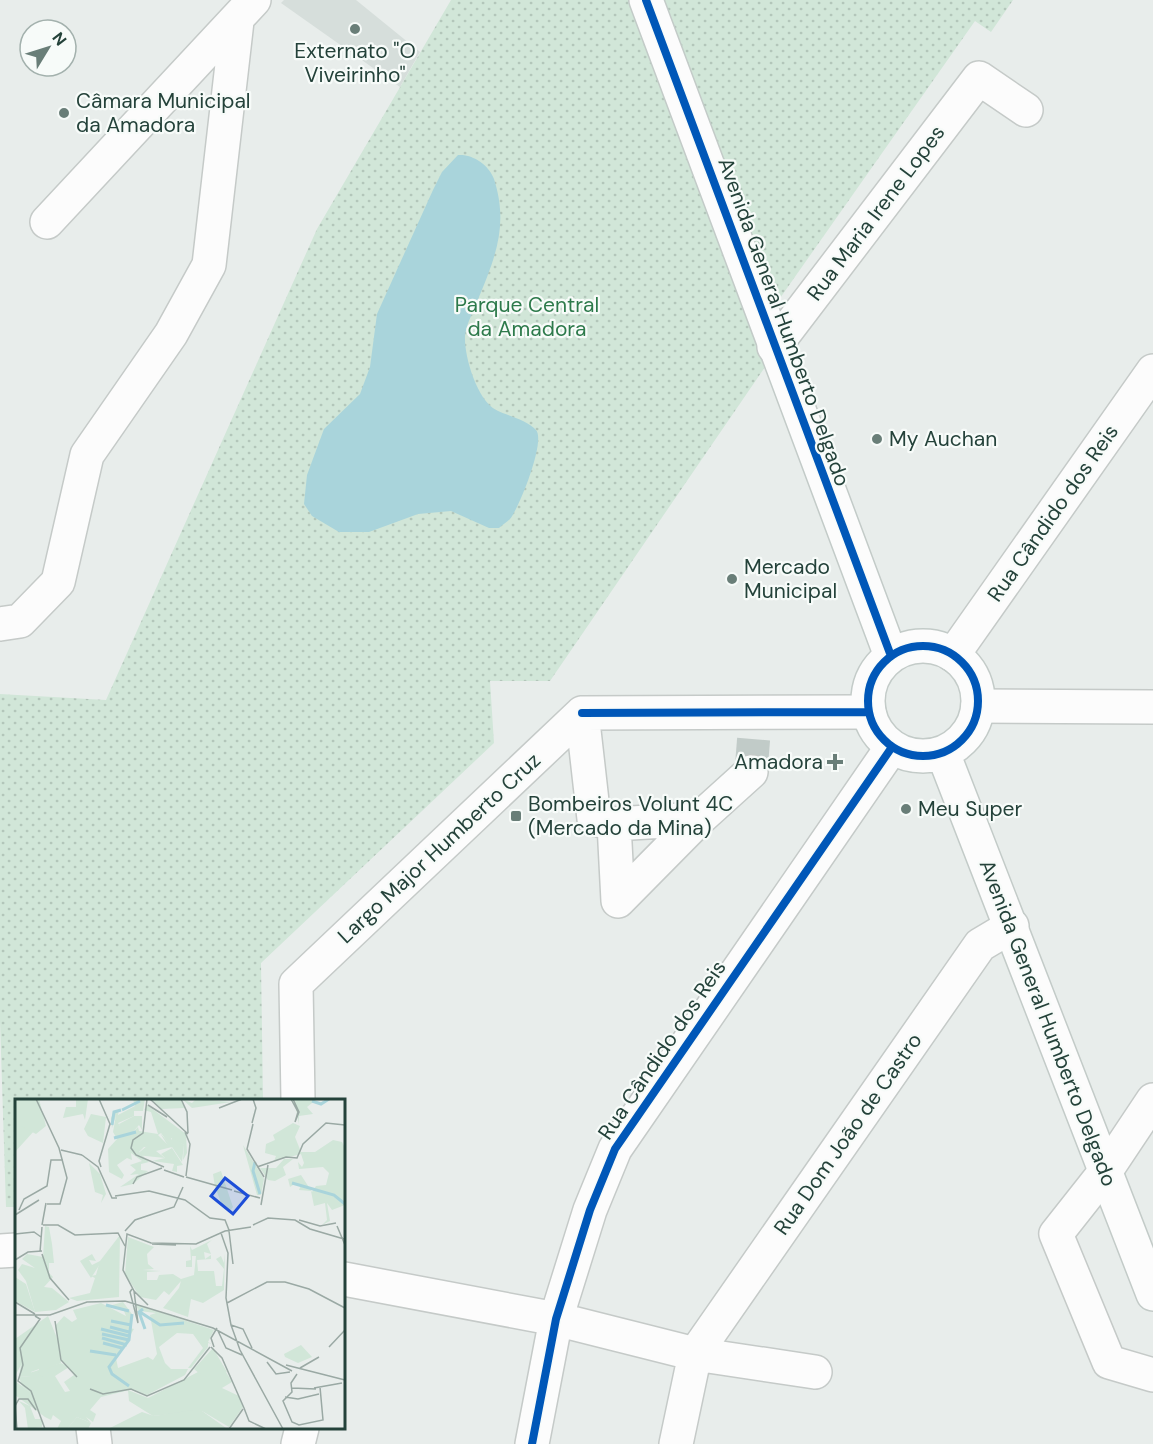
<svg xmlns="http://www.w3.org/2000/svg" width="1153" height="1444" font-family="'DM Sans',sans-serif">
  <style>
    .built { fill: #d6dedb }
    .park { fill: url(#park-dots) }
    .water { fill: #a9d4db }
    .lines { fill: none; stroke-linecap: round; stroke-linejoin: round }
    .street-tunnel { stroke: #c1cbc8; stroke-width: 33; stroke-dasharray: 33 16; stroke-linecap: butt }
    .street-casing { stroke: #c5cac8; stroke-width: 36 }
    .secondary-casing { stroke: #c3cbc8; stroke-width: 36 }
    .street { stroke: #fcfcfc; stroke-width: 33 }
    .secondary { stroke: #fcfcfc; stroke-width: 33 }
    .cycleway-casing { stroke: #f7fbf9; stroke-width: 11 }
    .cycleway { stroke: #0057b8; stroke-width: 8 }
    .poi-dot { fill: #697e78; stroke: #f7fbf9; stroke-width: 2 }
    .labels { text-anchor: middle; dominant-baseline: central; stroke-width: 4.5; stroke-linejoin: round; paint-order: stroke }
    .poi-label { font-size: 21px; fill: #24423a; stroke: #f7fbf9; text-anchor: start }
    .street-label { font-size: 21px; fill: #24423a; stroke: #f7fbf9 }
    .park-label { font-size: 21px; fill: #2d7a4b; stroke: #f7fbf9 }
    .inset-river { fill: none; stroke: #a9d4db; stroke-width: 3 }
    .inset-road { fill: none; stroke: #9aa9a4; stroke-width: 1.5 }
    .view { fill: #1d4ed8; fill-opacity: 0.15; stroke: #1d4ed8; stroke-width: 3 }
    .inset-edge { fill: none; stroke: #24423a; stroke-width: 3 }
  </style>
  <defs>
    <pattern id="park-dots" width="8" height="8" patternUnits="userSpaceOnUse" patternTransform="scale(1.5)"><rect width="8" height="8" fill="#d1e6d8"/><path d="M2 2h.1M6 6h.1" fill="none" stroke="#b3c6ba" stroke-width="1.8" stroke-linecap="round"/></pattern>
  </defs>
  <rect width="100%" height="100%" fill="#e8edeb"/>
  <path class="built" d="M 284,0 L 356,0 L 420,52 L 400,87 L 281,3 Z"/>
  <path class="park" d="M 451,0 L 1013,0 L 991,32 L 975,21 L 754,335 L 767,364 L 550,681 L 490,681 L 494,743 L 261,963 L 263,1100 L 16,1100 L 16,1207 L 6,1207 L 0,1021 L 0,694 L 106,700 L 317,229 Z"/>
  <path class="water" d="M 458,155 C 473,154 489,165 494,179 C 509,226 495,258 477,302 C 473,312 466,325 465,336 C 464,356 477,400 496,410 C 508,416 527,420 536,430 C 546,441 519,508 510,519 C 507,522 502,525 499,528 L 489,528 L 451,511 L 418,514 L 369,532 L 339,532 L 312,516 L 304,504 L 307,475 L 324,429 L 360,394 L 370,367 L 377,314 L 433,190 L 442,172 Z"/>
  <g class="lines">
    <path class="street-tunnel" d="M 751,772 L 754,734"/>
    <defs>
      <path id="street" d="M 47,222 L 254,0
        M 774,347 L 979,78 L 1026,110
        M 0,624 L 20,621 L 58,582 L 87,455 L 171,334 L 209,265 L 237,21
        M 953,655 L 1153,371
        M 978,706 L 1153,707
        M 582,713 L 594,819 L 614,824 L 618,901 L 699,819 L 614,824
        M 582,713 L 869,712
        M 699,819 L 751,772
        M 298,1100 L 296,984 L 582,713
        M 1153,1100 L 1105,1172 L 1056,1234 L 1109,1362 L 1153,1375
        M 0,1251 L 16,1250
        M 344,1279 L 556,1319 L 695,1354 L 815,1372
        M 93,1428 L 95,1444
        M 298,1444 L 302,1428
        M 532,1444 L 556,1319 L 590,1210 L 615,1149 L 892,747
        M 676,1444 L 695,1354 L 980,945 L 1012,926"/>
      <path id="secondary" d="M 646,0 L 891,656
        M868 701a55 55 0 1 1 110 0a55 55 0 1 1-110 0Z
        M 943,753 L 1153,1294"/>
    </defs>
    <use href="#street" class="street-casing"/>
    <use href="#secondary" class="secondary-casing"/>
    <use href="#street" class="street"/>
    <use href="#secondary" class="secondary"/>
    <defs>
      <path id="cycleway" d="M 646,0 L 891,656
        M868 701a55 55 0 1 1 110 0a55 55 0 1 1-110 0Z
        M 582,713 L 869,712
        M 532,1444 L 556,1319 L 590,1210 L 615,1149 L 892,747"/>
    </defs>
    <use href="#cycleway" class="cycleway-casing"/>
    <use href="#cycleway" class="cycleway"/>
  </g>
  <g class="poi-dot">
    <circle cx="355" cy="29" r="6"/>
    <circle cx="64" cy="113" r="6"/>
    <circle cx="877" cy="439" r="6"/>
    <circle cx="732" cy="579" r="6"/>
    <path d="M832 753h6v6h6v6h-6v6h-6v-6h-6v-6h6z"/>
    <circle cx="906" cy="809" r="6"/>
    <rect x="510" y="810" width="12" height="12" rx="3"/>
  </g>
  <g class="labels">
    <g class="poi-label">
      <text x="355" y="51" text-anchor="middle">Externato "O<tspan x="355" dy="24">Viveirinho"</tspan></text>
      <text x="76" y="101">Câmara Municipal<tspan x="76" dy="24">da Amadora</tspan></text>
      <text x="889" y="439">My Auchan</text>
      <text x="744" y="567">Mercado<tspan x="744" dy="24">Municipal</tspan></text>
      <text x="823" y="762" text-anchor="end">Amadora</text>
      <text x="528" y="804">Bombeiros Volunt 4C<tspan x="528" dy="24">(Mercado da Mina)</tspan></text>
      <text x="918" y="809">Meu Super</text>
    </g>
    <g class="street-label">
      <text transform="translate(876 213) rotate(-53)">Rua Maria Irene Lopes</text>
      <text transform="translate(784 322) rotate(70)">Avenida General Humberto Delgado</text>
      <text transform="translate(1053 513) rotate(-55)">Rua Cândido dos Reis</text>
      <text transform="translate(439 848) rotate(-43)">Largo Major Humberto Cruz</text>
      <text transform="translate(1048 1023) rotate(69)">Avenida General Humberto Delgado</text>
      <text transform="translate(662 1050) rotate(-56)">Rua Cândido dos Reis</text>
      <text transform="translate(848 1134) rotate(-55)">Rua Dom João de Castro</text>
    </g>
    <g class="park-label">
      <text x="527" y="305">Parque Central<tspan x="527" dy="24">da Amadora</tspan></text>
    </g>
  </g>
  <g transform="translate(15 1099)">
    <rect width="330" height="330" fill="#e8edeb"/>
    <path d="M 61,0 L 73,0 L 70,21 L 68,15 L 48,19 L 51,8 L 61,8 ZM 118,0 L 130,0 L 128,12 L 119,12 L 119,17 L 103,24 L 109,33 L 118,33 L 123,28 L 124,32 L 143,35 L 136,13 L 129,11 L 132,6 L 171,35 L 172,54 L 168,61 L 169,46 L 156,39 L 157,49 L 146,34 L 143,36 L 154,47 L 129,48 L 124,53 L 134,63 L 126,65 L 126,71 L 133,72 L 118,85 L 105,88 L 124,75 L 115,76 L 121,71 L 115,66 L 127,62 L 116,54 L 117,61 L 112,59 L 102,66 L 109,76 L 107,80 L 94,73 L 93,50 L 102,40 L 98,33 L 101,16 L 97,29 L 96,19 L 100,11 L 104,11 L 103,16 L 120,7 ZM 136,0 L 165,0 L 170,9 L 146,10 ZM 167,0 L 177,4 L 181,0 L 216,3 L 177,9 ZM 279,0 L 302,0 L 292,8 L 298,15 L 284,17 L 284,25 ZM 76,15 L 91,18 L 88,44 L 73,37 L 69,30 ZM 1,23 L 19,32 L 0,53 L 0,24 ZM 278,24 L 285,27 L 280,38 L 286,53 L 300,53 L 318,41 L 327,43 L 330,49 L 330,106 L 317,111 L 312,104 L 315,122 L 307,126 L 312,121 L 310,104 L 299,107 L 296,92 L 284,91 L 286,86 L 281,84 L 275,88 L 273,80 L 286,76 L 297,93 L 301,87 L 311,86 L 314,74 L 308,68 L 284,70 L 283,63 L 287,68 L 289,64 L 286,55 L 259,62 L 261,57 L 250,54 L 251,45 L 260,41 L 258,36 ZM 157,49 L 168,66 L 162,67 L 162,73 L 157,72 L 159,65 L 137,62 L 150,59 L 146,55 ZM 269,60 L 278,60 L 268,68 L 271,76 L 260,82 L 253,81 L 245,69 L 261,69 ZM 113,138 L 139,148 L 132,155 L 133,165 L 139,170 L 128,171 L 146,172 L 132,173 L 132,181 L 142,181 L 144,176 L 158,175 L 166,180 L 179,176 L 181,157 L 177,157 L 177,168 L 171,168 L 171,162 L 176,161 L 175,147 L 177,151 L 197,141 L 192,145 L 196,155 L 189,153 L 190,160 L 196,156 L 196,160 L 182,161 L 183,172 L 199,172 L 201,187 L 207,187 L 209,170 L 201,160 L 206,157 L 209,164 L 210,154 L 209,191 L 188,204 L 176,200 L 173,218 L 148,209 L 164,189 L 166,182 L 154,196 L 149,192 L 141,201 L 125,198 L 110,175 ZM 77,155 L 81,162 L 74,161 L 77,166 L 85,162 L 85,165 L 76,179 L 65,162 ZM 0,178 L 11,185 L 20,213 L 0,202 ZM 108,203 L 117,215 L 115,229 L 119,230 L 101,259 L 103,269 L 133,258 L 138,261 L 142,255 L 135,216 L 141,214 L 124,212 L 120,205 L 199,231 L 193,243 L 197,245 L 193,244 L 193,248 L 176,269 L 173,269 L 188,249 L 178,235 L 162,234 L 144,248 L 150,264 L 156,270 L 173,270 L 170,276 L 132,296 L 118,290 L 86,298 L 75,311 L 81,315 L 78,323 L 71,318 L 76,324 L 62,318 L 52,330 L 42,330 L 46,322 L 38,316 L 36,321 L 30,318 L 0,296 L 0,282 L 17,295 L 7,287 L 4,278 L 16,277 L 11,275 L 46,264 L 54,268 L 40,277 L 50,293 L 55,292 L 49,283 L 59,276 L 52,266 L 47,262 L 40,227 L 49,217 L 57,223 L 62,220 L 58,211 L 86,204 L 111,217 L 109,212 L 94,207 ZM 286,246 L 297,258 L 283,264 L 270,258 L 269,255 ZM 183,273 L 211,273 L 217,283 L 207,289 L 224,297 L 228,308 L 214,328 L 187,312 L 138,317 L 114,302 L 113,291 L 133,299 ZM 4,302 L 15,307 L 20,320 L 27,320 L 27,328 L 13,330 L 10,309 Z" fill="#d1e6d8"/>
    <path d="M 105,136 L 104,198 L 62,202 L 54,199 L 75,194 L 80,179 L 76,177 L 81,176 L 85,162 ZM 33,217 L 44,244 L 46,264 L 31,270 L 34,273 L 28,278 L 23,276 L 24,270 L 16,273 L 17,277 L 4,278 L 6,266 L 0,277 L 0,240 ZM 178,311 L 187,312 L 211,329 L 93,330 L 127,313 L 139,317 ZM 62,318 L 76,324 L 73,330 L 52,330 Z" fill="#d1e6d8"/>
    <path d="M 198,249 L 212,273 L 185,275 L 179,270 Z" fill="#d1e6d8"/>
    <path d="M 0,0 L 24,0 L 31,27 L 21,35 L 0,24 ZM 119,17 L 127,17 L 127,31 L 124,26 L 118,33 L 108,36 L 104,25 ZM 145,34 L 154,44 L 158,38 L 169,46 L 167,63 L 157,48 L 141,52 L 150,59 L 121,56 L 132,47 L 153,47 ZM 228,46 L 249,80 L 246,96 L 242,96 ZM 74,64 L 85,75 L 91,95 L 86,104 L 88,96 L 80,93 ZM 206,72 L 218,108 L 215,112 L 207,106 L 200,88 L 198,75 ZM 30,127 L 34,128 L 37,145 L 39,164 L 34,164 L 34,174 L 38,178 L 29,188 L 37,189 L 54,203 L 41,211 L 20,213 L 11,182 L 3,171 L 7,165 L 20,169 L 7,160 L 12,155 L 28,158 Z" fill="#d1e6d8"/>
    <path class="inset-river" d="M 297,2 L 306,5 L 314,0M 107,11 L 125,2M 97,26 L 99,13 L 106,11M 99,39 L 121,33M 240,63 L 238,72 L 245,95M 277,84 L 319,96 L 330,105M 91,206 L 114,212M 128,210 L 124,213 L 130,230M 125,213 L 145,226 L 169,224M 96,222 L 116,226M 95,228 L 114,233M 86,230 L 114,237M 87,235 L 114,241M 87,239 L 112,246M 88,244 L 107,249M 75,252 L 101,256M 114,287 L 97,275 L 94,268 L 114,241 L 117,215"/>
    <path class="inset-road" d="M 21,0 L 44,49 L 52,79 L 45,105 L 32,105M 84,0 L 95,25 L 84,62 L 86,68M 132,0 L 128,34 L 118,41 L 116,49 L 121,56 L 149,68M 135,0 L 173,35M 166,0 L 172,13 L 173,34M 276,0 L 283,13 L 280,23 L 284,13 L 278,0M 133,6 L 152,18M 204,9 L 227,0M 237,24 L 241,9 L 238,0M 238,25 L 232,50 L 249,78M 170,33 L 175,45 L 171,77M 46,51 L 67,56M 67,56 L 83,68 L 97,99 L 102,99M 242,68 L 271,58 L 282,59 L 288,45 L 311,24 L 330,26M 149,71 L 169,78M 171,78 L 217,91M 118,85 L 122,78 L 147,69M 219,92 L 245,99M 100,97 L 134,92 L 170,101 L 195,119 L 210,121 L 214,131M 246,106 L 253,66M 4,111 L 9,100 L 32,87 L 36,61 L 48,61M 0,116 L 24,101M 284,121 L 305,127 L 321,124M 27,126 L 31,104M 28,126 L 43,126 L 60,136 L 103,134 L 110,147M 238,126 L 253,119 L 280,121 L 295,130 L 329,140M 322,127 L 330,146M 110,132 L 120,121 L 159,108 L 168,88M 214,132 L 218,165M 206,134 L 213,154 L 211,199 L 216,226M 0,135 L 19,133 L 26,138M 137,145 L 161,146M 25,153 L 27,128M 27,155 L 35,179 L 54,201M 0,161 L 13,153 L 27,152M 117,190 L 115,193 L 123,224 L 119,192 L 108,171 L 112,135 L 136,144 L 181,145 L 210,132 L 236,128M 119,192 L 133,206M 0,203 L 20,215M 212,204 L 252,183 L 270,183 L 294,190 L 330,209M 0,216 L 35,216 L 72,203 L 110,202 L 198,229 L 277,272M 20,217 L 25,220 L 5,249 L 8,266 L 3,282 L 16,292 L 30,330M 40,222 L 46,261 L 62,278M 216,226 L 225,251 L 268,330M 216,226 L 228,230 L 237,249M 203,232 L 211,249 L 227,256M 196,248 L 207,259 L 229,309M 199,248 L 196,239 L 202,229M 314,248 L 330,231M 252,263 L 261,275 L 275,273M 271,266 L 330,281M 285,269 L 304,258M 282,275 L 276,284 L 277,293 L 268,302 L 277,323 L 284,326 L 308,321 L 305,288M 277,289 L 301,290M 299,289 L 327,284M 75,290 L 88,295 L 116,290 L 132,297 L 169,281 L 195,248M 270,298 L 283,300 L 304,295M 229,309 L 234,322 L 251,330M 2,330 L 0,307 L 4,300 L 13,300 L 21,311M 214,330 L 228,310"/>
    <path class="view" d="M 210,79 L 233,97 L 218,115 L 196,97 Z"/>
    <rect width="330" height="330" class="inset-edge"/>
  </g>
  <g transform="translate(48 48) rotate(52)"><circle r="28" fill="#f7fbf9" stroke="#a3b1ad" stroke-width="1.5"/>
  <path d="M0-4.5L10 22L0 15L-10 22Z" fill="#697e78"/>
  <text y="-9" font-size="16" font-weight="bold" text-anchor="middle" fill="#24423a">N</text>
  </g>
</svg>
